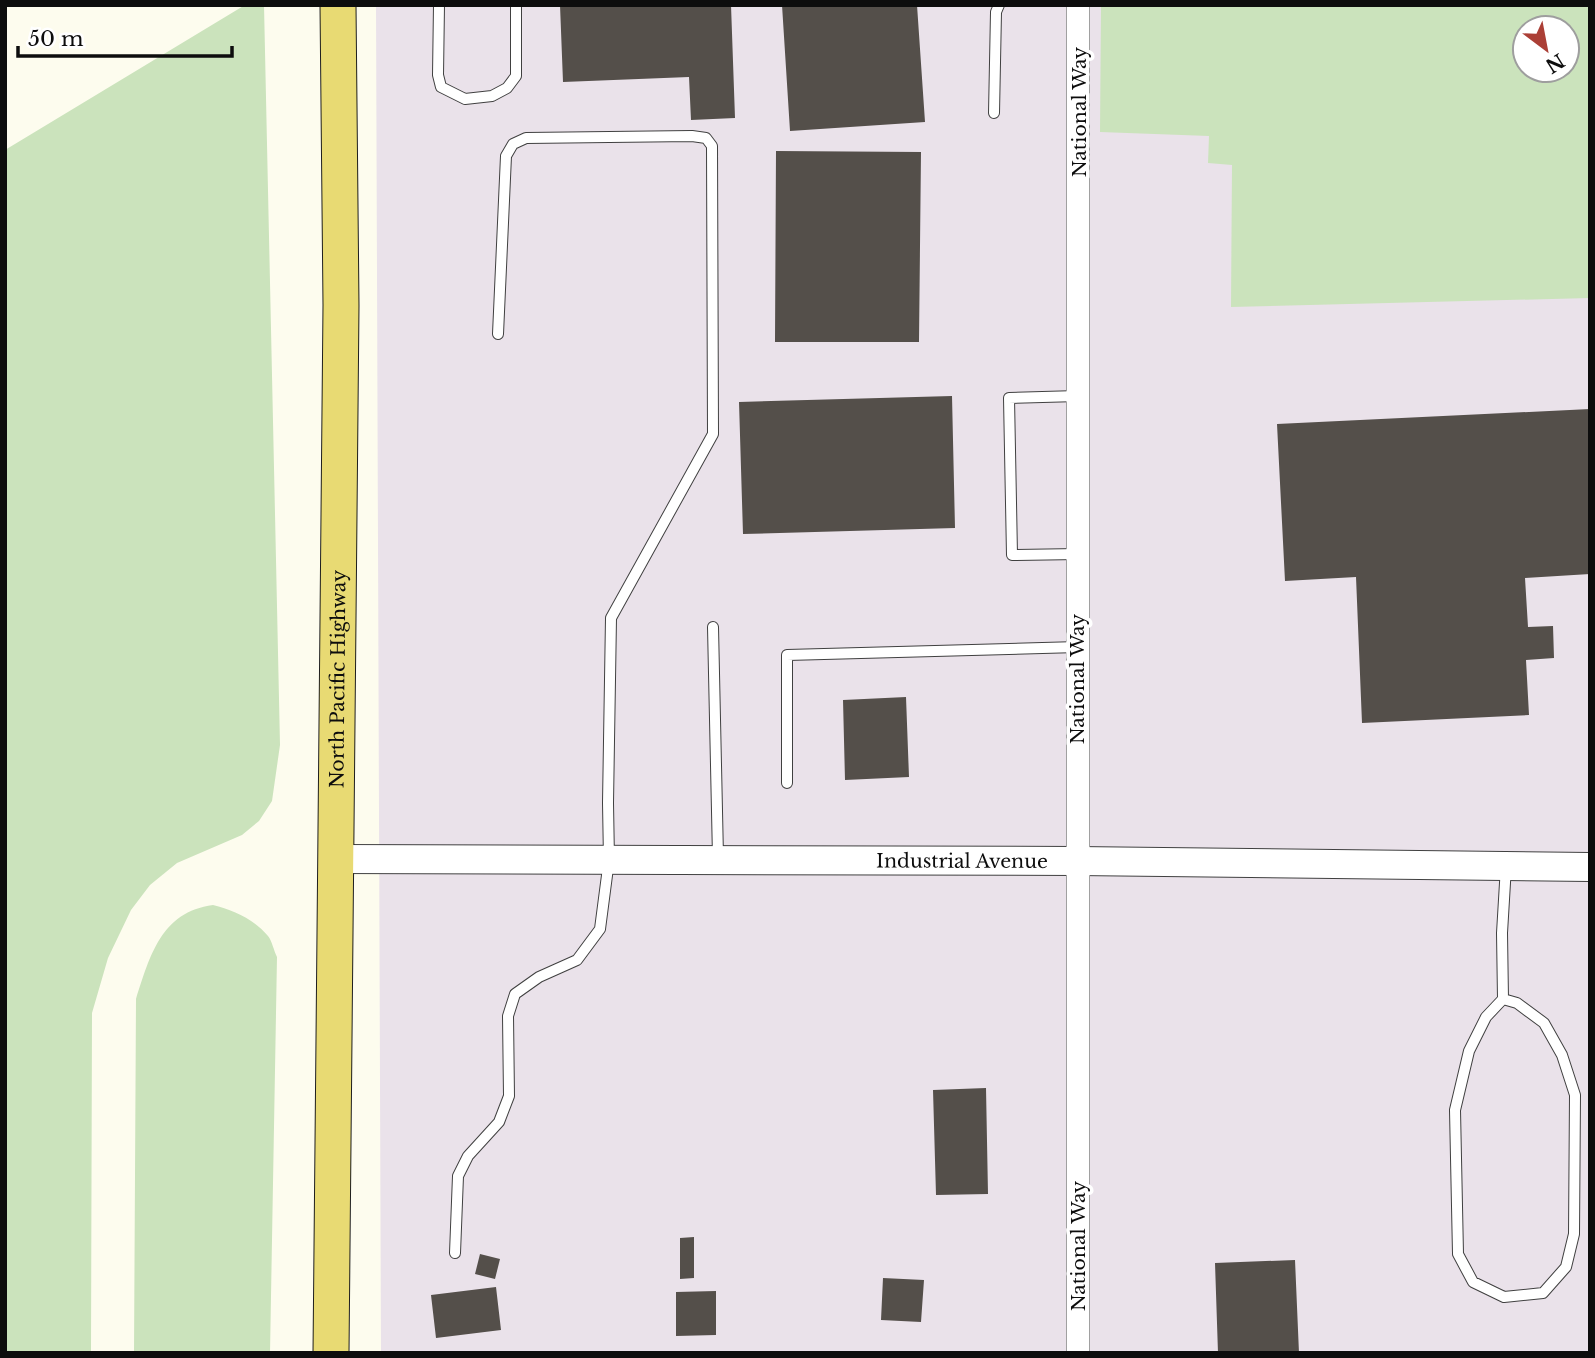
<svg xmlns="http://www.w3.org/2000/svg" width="1595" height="1358" font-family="'Libre Baskerville',serif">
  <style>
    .industrial { fill: #eae2ea; fill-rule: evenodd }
    .green { fill: #cbe3bc; fill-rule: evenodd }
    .building { fill: #544f4a }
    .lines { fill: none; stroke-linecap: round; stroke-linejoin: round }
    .service-casing { stroke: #404040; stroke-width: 12 }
    .minor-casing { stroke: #404040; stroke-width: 24 }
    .tertiary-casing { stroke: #404040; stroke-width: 30 }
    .primary-casing { stroke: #1e1e1e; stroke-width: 37 }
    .service { stroke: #fff; stroke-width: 10 }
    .minor { stroke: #fff; stroke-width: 23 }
    .tertiary { stroke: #fff; stroke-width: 28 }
    .primary { stroke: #e8da73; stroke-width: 35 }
    .labels { text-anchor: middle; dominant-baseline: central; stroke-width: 7; stroke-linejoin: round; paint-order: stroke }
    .street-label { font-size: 19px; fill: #0d0d0d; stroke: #fff }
  </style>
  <rect width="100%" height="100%" fill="#fdfcee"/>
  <path class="industrial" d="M 376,5 L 1590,5 L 1590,1353 L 381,1353 ZM 1525,28 L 1567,28 L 1567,70 L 1525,70 Z"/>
  <path class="green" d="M 245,5 L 264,5 L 280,745 L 272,801 L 259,821 L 242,835 L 177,863 L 150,885 L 131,910 L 108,958 L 92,1013 L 91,1353 L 5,1353 L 5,150 Z
    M 1101,5 L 1590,5 L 1590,298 L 1231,307 L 1232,165 L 1208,163 L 1209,136 L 1100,132 ZM 1525,28 L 1567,28 L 1567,70 L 1525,70 Z
    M 213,905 C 233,910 254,919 268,936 C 272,941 274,951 277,957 L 270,1353 L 134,1353 L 136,999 C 150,956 161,912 213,905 Z"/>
  <path class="building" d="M 560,5 L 731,5 L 735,118 L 691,120 L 689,77 L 563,82 Z
    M 782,5 L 917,5 L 925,122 L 790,131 Z
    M 776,151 L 921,152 L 919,342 L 775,342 Z
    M 952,396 L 955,528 L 743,534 L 739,402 Z
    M 1590,409 L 1590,574 L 1525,578 L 1528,627 L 1553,626 L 1554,658 L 1526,660 L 1529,715 L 1362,723 L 1356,577 L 1285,581 L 1277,424 Z
    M 906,697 L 909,777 L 845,780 L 843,700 Z
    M 986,1088 L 988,1194 L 936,1195 L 933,1090 Z
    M 694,1237 L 694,1278 L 680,1279 L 680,1238 Z
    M 480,1254 L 500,1259 L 495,1279 L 475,1274 Z
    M 1295,1260 L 1299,1353 L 1218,1353 L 1215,1263 Z
    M 883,1278 L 924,1280 L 921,1322 L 881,1320 Z
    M 496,1287 L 501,1330 L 436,1338 L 431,1295 Z
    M 716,1291 L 716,1335 L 676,1336 L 676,1292 Z"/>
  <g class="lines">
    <defs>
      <path id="service" d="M 439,5 L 438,75 L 441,87 L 465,99 L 492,96 L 507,88 L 516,76 L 516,5
        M 994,113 L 996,12 L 999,5
        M 1078,554 L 1012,555 L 1009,398 L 1078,396
        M 713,627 L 718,857
        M 787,783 L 787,655 L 1078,647
        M 1503,999 L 1517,1003 L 1544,1023 L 1562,1055 L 1575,1095 L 1574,1234 L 1566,1267 L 1543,1293 L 1504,1297 L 1473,1282 L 1458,1254 L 1455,1110 L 1469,1051 L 1486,1017 L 1503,999 L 1502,933 L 1506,866
        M 455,1253 L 458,1176 L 468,1156 L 499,1122 L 509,1096 L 508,1016 L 515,994 L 539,977 L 577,960 L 600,929 L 609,860 L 608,803 L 611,618 L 713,434 L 712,146 L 706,138 L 692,136 L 526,138 L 513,144 L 506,156 L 498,334"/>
      <path id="minor" d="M 1078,1353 L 1078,5"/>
      <g id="tertiary">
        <path id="s1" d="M 336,859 L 1077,861 L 1590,867"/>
      </g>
      <g id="primary">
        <path id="s2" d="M 331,1353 L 341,305 L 338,5"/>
      </g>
    </defs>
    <use href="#service" class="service-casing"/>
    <use href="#minor" class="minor-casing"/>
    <use href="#tertiary" class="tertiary-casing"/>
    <use href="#primary" class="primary-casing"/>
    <use href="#service" class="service"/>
    <use href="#minor" class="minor"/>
    <use href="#tertiary" class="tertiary"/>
    <use href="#primary" class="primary"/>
  </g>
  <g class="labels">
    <g class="street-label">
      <text transform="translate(1079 112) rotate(-90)">National Way</text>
      <text stroke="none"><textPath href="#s2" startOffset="674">North Pacific Highway</textPath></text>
      <text transform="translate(1077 679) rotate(-90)">National Way</text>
      <text stroke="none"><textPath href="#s1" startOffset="626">Industrial Avenue</textPath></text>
      <text transform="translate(1078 1246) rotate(-90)">National Way</text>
    </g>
  </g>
  <rect width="1595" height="1358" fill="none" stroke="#0d0d0d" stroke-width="14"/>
  <g transform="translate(1546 49) rotate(148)"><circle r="33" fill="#ffffff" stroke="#9e9e9e" stroke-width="2"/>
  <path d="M0-5L12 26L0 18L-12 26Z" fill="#ab3f36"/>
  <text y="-10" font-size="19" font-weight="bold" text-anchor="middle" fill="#0d0d0d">N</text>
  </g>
  <path d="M18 46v10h214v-10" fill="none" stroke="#0d0d0d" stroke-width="3.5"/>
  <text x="28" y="46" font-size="21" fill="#0d0d0d" stroke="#ffffff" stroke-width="5" paint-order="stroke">50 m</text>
</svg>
